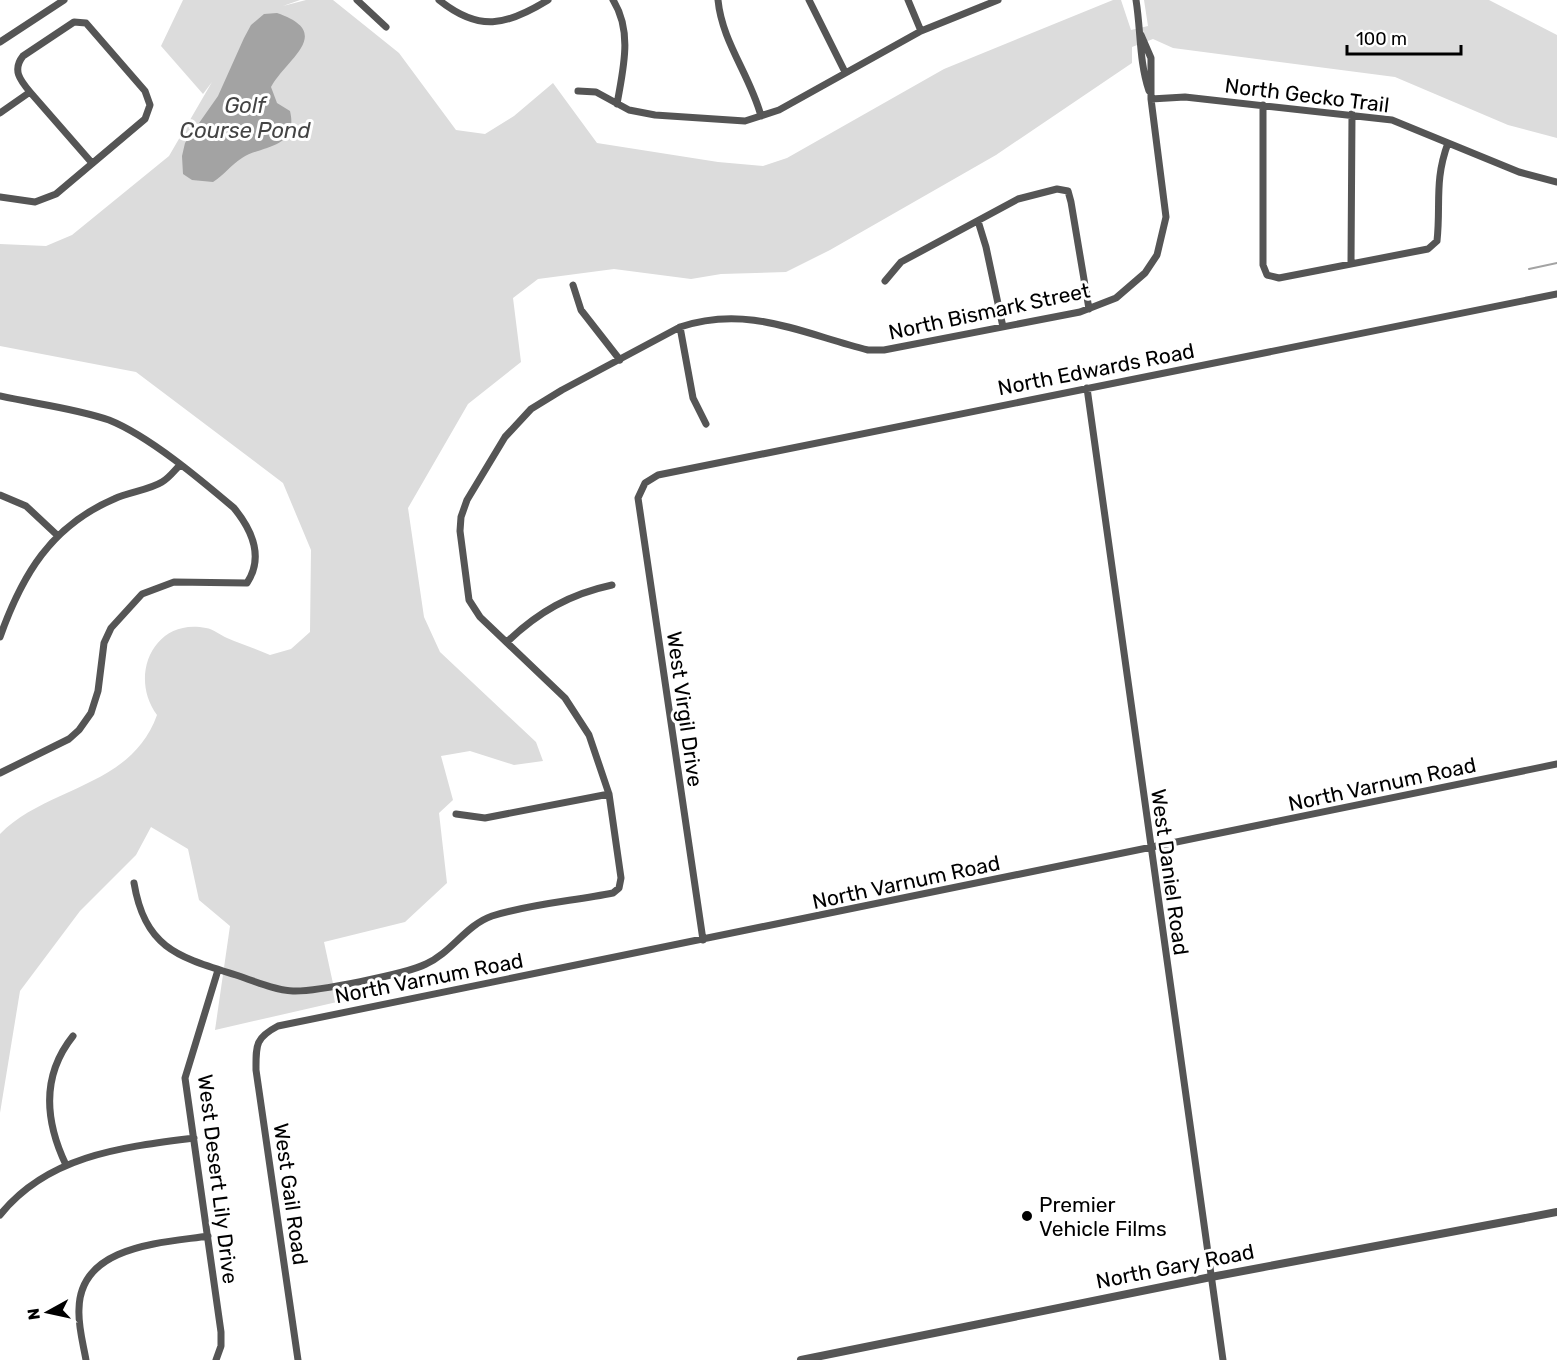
<svg xmlns="http://www.w3.org/2000/svg" width="1557" height="1360" font-family="Rubik,sans-serif">
  <style>
    .green { fill: #dcdcdc }
    .water { fill: #a3a3a3 }
    .lines { fill: none; stroke-linecap: round; stroke-linejoin: round }
    .stream { stroke: #a3a3a3; stroke-width: 2 }
    .minor { stroke: #555; stroke-width: 7 }
    .tertiary { stroke: #555; stroke-width: 8 }
    .poi-dot { fill: #000; stroke: #fff; stroke-width: 2 }
    .labels { text-anchor: middle; dominant-baseline: central; stroke-width: 6; stroke-linejoin: round; paint-order: stroke }
    .street-label { font-size: 21px; fill: #000; stroke: #fff }
    .poi-label { font-size: 21px; fill: #000; stroke: #fff; text-anchor: start }
    .water-label { font-size: 22px; font-style: italic; fill: #444; stroke: #fff }
  </style>
  <rect width="100%" height="100%" fill="#fff"/>
  <path class="green" d="M 183,0 L 300,0 L 283,6 L 306,0 L 333,0 L 399,53 L 456,130 L 485,134 L 514,116 L 553,83 L 597,143 L 718,162 L 763,166 L 787,158 L 944,69 L 1113,0 L 1121,0 L 1131,30 L 1148,26 L 1144,0 L 1489,0 L 1557,35 L 1557,138 L 1508,125 L 1395,77 L 1173,48 L 1153,39 L 1132,47 L 1132,63 L 996,155 L 830,250 L 786,272 L 721,274 L 691,279 L 614,269 L 538,279 L 513,298 L 521,362 L 468,404 L 408,508 L 424,617 L 440,652 L 536,742 L 543,761 L 514,765 L 470,751 L 441,756 L 453,800 L 439,813 L 447,883 L 405,922 L 324,942 L 337,1002 L 215,1030 L 230,926 L 199,900 L 188,849 L 151,827 L 136,855 L 80,911 L 20,991 L 0,1113 L 0,834 C 47,786 131,788 157,715 C 128,676 154,617 206,628 C 213,629 220,635 227,638 C 241,644 256,649 270,655 L 291,649 L 310,632 L 311,550 L 283,483 L 136,372 L 0,346 L 0,244 L 46,246 L 72,235 L 169,156 L 212,82 L 203,94 L 161,46 Z"/>
  <path class="water" d="M 277,13 C 335,33 287,58 271,87 L 277,103 L 290,111 C 299,149 262,145 242,158 C 231,165 224,175 213,182 L 192,180 L 183,174 L 182,156 L 185,143 L 218,96 L 244,38 L 251,25 L 264,14 Z"/>
  <g class="lines">
    <path class="stream" d="M 1529,269 L 1557,263"/>
    <path class="minor" d="M 357,0 L 386,27
      M 439,0 C 479,32 506,26 548,0
      M 613,0 C 633,32 623,69 617,104
      M 718,0 C 722,42 750,75 761,116
      M 809,0 L 845,72
      M 908,0 L 921,31
      M 1136,0 C 1141,31 1139,61 1149,91
      M 0,42 L 64,0
      M 578,91 L 596,92 L 629,110 L 655,115 L 745,121 L 779,110 L 921,31 L 998,0
      M 30,92 L 92,163
      M 1151,99 L 1185,97 L 1392,120 L 1519,172 L 1557,182
      M 1263,105 L 1263,265 L 1267,275 L 1279,278 L 1428,249 L 1437,241 C 1441,204 1434,181 1448,143
      M 0,113 L 30,92 C 20,80 12,70 23,56 L 74,22 L 86,23 L 145,91 L 150,105 L 145,119 L 56,194 L 35,202 L 0,197
      M 978,221 L 986,247 L 1003,327
      M 1351,263 L 1352,114
      M 885,281 L 901,262 L 1018,199 L 1057,189 L 1068,191 L 1071,202 L 1089,309
      M 573,285 L 581,310 L 620,360
      M 680,327 L 693,398 L 706,424
      M 1087,388 L 1223,1360
      M 0,396 C 36,404 74,408 109,420 C 149,436 201,480 234,508 C 252,530 264,557 247,583 L 174,582 L 142,594 L 111,628 L 104,643 L 98,691 L 91,713 L 79,730 L 69,739 L 0,773
      M 0,495 L 26,506 L 57,535
      M 0,637 C 22,575 51,526 114,499 C 129,492 149,490 162,482 C 169,478 174,471 179,466
      M 507,642 C 538,612 570,594 612,585
      M 456,814 L 485,818 L 609,794
      M 134,883 C 145,949 179,957 236,975 C 254,981 274,990 293,991 C 315,992 406,974 426,964 C 451,953 466,925 492,916 C 530,904 573,901 613,893 L 619,888 L 621,878 L 609,794 L 589,735 L 565,698 L 480,617 L 469,600 L 460,531 L 461,517 L 467,500 L 505,437 L 531,409 L 562,390 L 680,327 C 748,304 803,334 868,350 L 884,350 L 1080,312 L 1116,298 L 1145,273 L 1157,255 L 1166,217 L 1151,99 L 1151,58 L 1141,35
      M 703,940 L 638,498 L 645,483 L 658,475 L 1557,294
      M 66,1165 C 45,1121 41,1076 73,1036
      M 0,1215 C 48,1155 123,1147 194,1138
      M 86,1360 C 83,1343 78,1326 79,1309 C 80,1245 162,1243 208,1236
      M 216,1360 L 221,1346 L 221,1332 L 185,1078 L 218,970
      M 298,1360 L 256,1070 C 256,1045 255,1038 278,1026 L 1557,764"/>
    <path class="tertiary" d="M 801,1360 L 1211,1277 L 1557,1212"/>
  </g>
  <circle class="poi-dot" cx="1027" cy="1216" r="6"/>
  <g class="labels">
    <g class="street-label">
      <text transform="translate(1307 95) rotate(7)">North Gecko Trail</text>
      <text transform="translate(989 311) rotate(-12)">North Bismark Street</text>
      <text transform="translate(1096 369) rotate(-11)">North Edwards Road</text>
      <text transform="translate(685 709) rotate(82)">West Virgil Drive</text>
      <text transform="translate(1382 784) rotate(-12)">North Varnum Road</text>
      <text transform="translate(1170 872) rotate(82)">West Daniel Road</text>
      <text transform="translate(906 882) rotate(-12)">North Varnum Road</text>
      <text transform="translate(429 978) rotate(-11)">North Varnum Road</text>
      <text transform="translate(218 1179) rotate(83)">West Desert Lily Drive</text>
      <text transform="translate(291 1194) rotate(82)">West Gail Road</text>
      <text transform="translate(1175 1266) rotate(-11)">North Gary Road</text>
    </g>
    <g class="poi-label">
      <text x="1039" y="1204">Premier<tspan x="1039" dy="24">Vehicle Films</tspan></text>
    </g>
    <g class="water-label">
      <text x="245" y="105">Golf<tspan x="245" dy="25">Course Pond</tspan></text>
    </g>
  </g>
  <g transform="translate(48 1312) rotate(262)" stroke="#ffffff" stroke-width="4.5" paint-order="stroke">
  <path d="M0-4.5L10 22L0 15L-10 22Z" fill="#000000"/>
  <text y="-9" font-size="16" font-weight="bold" text-anchor="middle" fill="#000000">N</text>
  </g>
  <path d="M1347 45v9h114v-9" fill="none" stroke="#000000" stroke-width="3"/>
  <text x="1356" y="45" font-size="18" fill="#000000" stroke="#ffffff" stroke-width="4.5" paint-order="stroke">100 m</text>
</svg>
